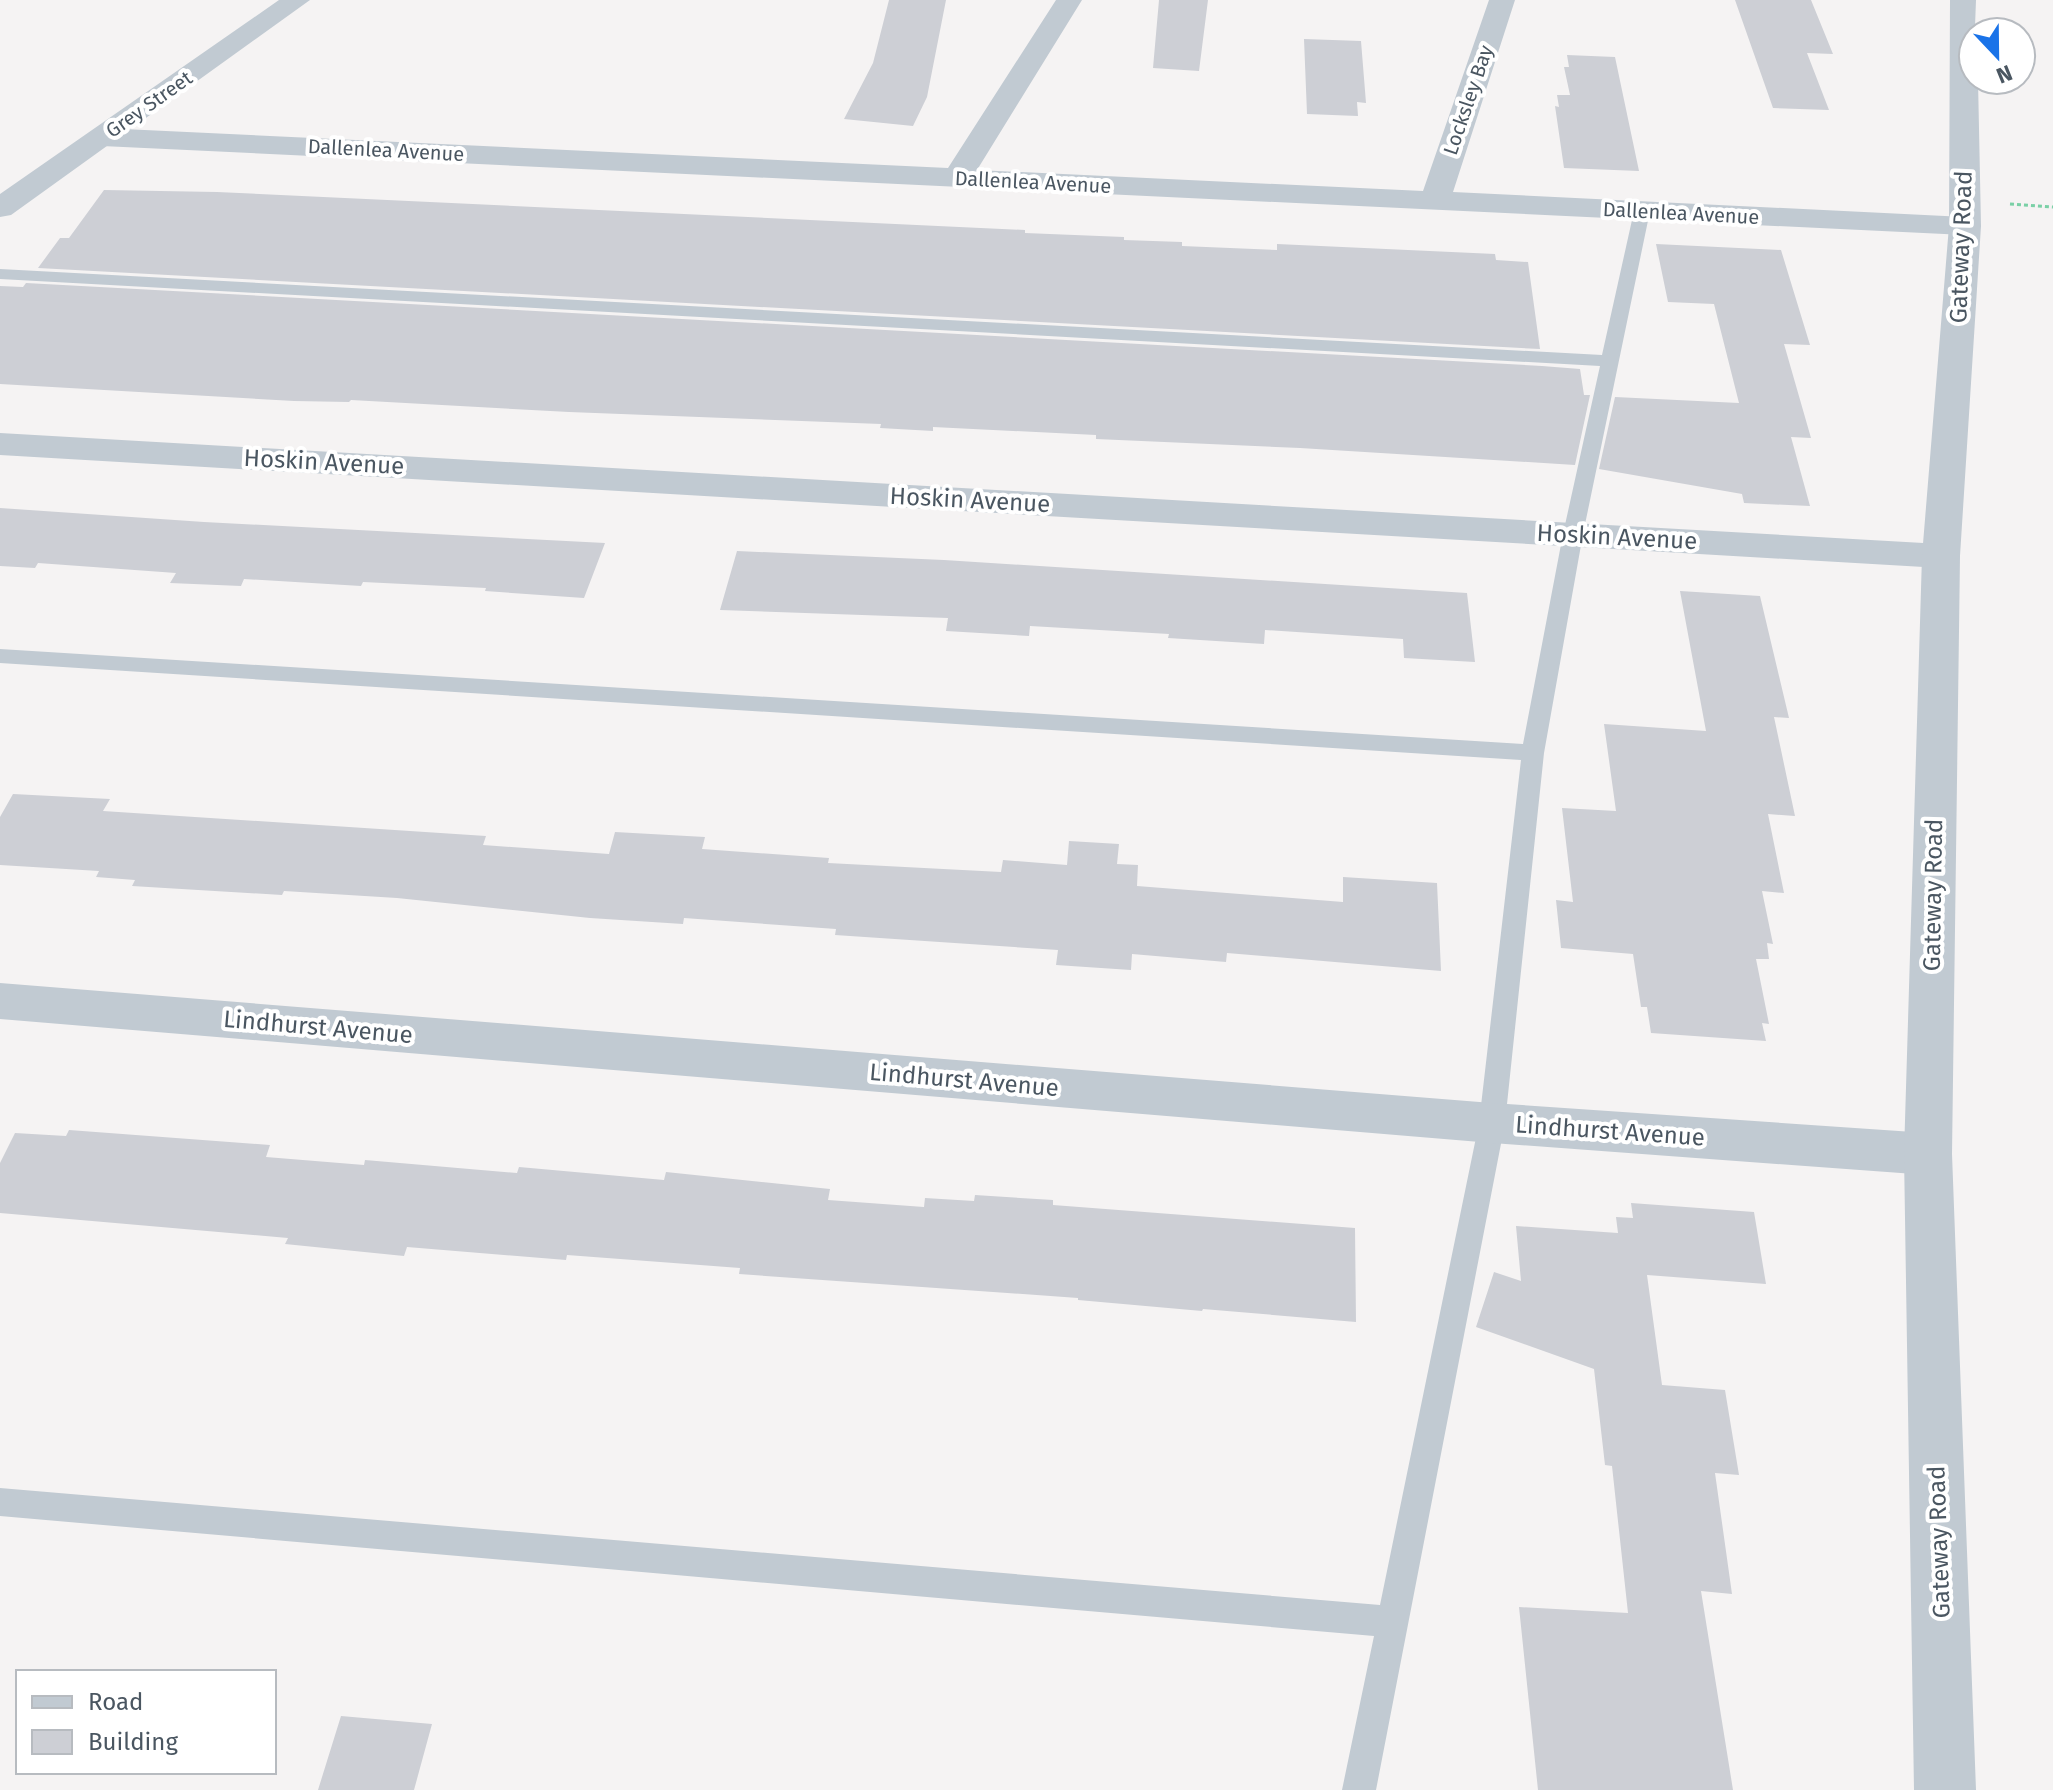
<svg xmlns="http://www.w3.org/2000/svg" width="2053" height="1790" font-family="'Fira Sans',sans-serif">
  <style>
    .building { fill: #cdcfd5 }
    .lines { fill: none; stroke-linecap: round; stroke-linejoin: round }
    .path { stroke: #7ad0a6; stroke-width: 3; stroke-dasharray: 4 3; stroke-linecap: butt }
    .service { fill: #c1cad2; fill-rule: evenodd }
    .minor { fill: #c1cad2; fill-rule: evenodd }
    .tertiary { fill: #c1cad2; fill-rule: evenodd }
    .labels { text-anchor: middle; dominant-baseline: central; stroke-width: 8; stroke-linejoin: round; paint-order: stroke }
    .far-street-label { font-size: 20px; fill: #4a5661; stroke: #fff }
    .street-label { font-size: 24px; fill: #4a5661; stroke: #fff }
  </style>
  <rect width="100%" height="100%" fill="#f5f3f3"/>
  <path class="building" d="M 889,0 L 946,0 L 927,97 L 913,126 L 844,119 L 873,63 Z
    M 1159,0 L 1208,0 L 1199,71 L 1153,68 Z
    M 1735,0 L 1811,0 L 1833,54 L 1807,53 L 1829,110 L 1773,108 Z
    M 1304,39 L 1361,41 L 1366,103 L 1357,102 L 1358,116 L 1307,114 Z
    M 1567,55 L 1615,57 L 1639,171 L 1564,168 L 1555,106 L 1559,107 L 1557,95 L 1570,95 L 1564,67 L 1569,67 Z
    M 104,190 L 217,192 L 1025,230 L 1025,233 L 1124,237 L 1124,240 L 1182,242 L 1182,246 L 1277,250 L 1277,244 L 1495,254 L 1496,260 L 1528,262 L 1540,349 L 38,268 L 60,238 L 69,238 Z
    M 1656,244 L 1781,250 L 1810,345 L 1784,344 L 1811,438 L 1791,437 L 1810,506 L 1744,503 L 1742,494 L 1599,469 L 1615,397 L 1739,403 L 1714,304 L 1668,302 Z
    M 26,283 L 1542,366 L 1580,369 L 1584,395 L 1590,395 L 1575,465 L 1300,448 L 1096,439 L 1096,435 L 933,427 L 933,431 L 880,428 L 881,424 L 569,412 L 351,400 L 349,402 L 294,401 L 0,384 L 0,286 L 23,287 Z
    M 0,508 L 204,522 L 605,543 L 584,598 L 485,591 L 486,588 L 363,582 L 361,586 L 244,579 L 241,586 L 170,583 L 176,573 L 38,563 L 35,568 L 0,566 Z
    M 737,551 L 944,560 L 1467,593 L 1475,662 L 1404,658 L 1403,639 L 1265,630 L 1264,644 L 1168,638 L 1169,634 L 1030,626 L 1029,636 L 946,631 L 948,618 L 720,610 Z
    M 1680,591 L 1760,596 L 1789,718 L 1774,717 L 1795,816 L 1768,814 L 1784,893 L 1762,891 L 1773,944 L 1767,943 L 1769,959 L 1756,959 L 1769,1024 L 1762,1023 L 1766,1041 L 1651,1033 L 1647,1007 L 1641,1007 L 1633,954 L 1561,948 L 1556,900 L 1573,902 L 1562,808 L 1616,811 L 1604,724 L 1706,731 Z
    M 13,794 L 110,799 L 103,811 L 486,836 L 483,845 L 609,854 L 615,832 L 705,837 L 702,849 L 829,858 L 828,863 L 1001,872 L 1003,860 L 1067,865 L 1069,841 L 1119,844 L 1117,864 L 1138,865 L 1137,886 L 1343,902 L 1343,877 L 1437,883 L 1441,971 L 1227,953 L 1226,962 L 1132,954 L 1131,970 L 1056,965 L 1058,950 L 835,935 L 836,929 L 684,918 L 683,924 L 590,918 L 397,898 L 284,891 L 282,895 L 132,886 L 135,880 L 96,877 L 99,871 L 0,865 L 0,817 Z
    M 69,1130 L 270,1145 L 266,1157 L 364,1165 L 365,1160 L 517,1173 L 519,1167 L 664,1180 L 666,1172 L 830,1189 L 828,1200 L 924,1207 L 925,1198 L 974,1201 L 975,1195 L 1053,1200 L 1053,1205 L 1355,1228 L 1356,1322 L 1203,1309 L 1202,1311 L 1078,1300 L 1078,1298 L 739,1274 L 740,1268 L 567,1255 L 566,1260 L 407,1247 L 404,1256 L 285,1244 L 288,1238 L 0,1213 L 0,1163 L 15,1133 L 66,1136 Z
    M 1631,1203 L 1754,1212 L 1766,1284 L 1647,1275 L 1662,1385 L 1725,1390 L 1739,1475 L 1715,1473 L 1732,1594 L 1701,1591 L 1733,1790 L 1538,1790 L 1519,1607 L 1628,1613 L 1612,1466 L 1605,1465 L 1594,1369 L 1476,1327 L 1494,1272 L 1521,1281 L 1516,1226 L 1618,1233 L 1616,1217 L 1633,1218 Z
    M 341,1716 L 432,1724 L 414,1790 L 318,1790 Z"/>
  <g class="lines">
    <path class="path" d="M 2010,204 L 2053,207"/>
    <path class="service" d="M 1642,206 L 1650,211 L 1583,534 L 1544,753 L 1505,1123 L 1376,1790 L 1342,1790 L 1374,1636 L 0,1516 L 0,1488 L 1380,1605 L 1479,1123 L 1521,760 L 0,663 L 0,649 L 1523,744 L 1563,534 L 1600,366 L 0,279 L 0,269 L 1602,355 L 1634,211 Z"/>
    <path class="minor" d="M 1056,0 L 1082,0 L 977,170 L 1423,191 L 1489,0 L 1515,0 L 1453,192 L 1965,217 L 1976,219 L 1981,226 L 1976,233 L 1965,235 L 102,146 L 92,143 L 87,137 L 92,131 L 102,128 L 948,168 Z
      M 0,433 L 1941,544 L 1954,547 L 1960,556 L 1954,565 L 1941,568 L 0,455 Z
      M 0,983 L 1492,1103 L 1928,1133 L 1945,1139 L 1952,1154 L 1945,1169 L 1928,1175 L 1492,1143 L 0,1019 Z"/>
    <path class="tertiary" d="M 279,0 L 310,0 L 11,215 L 0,217 L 0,194 Z
      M 1950,0 L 1976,0 L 1973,80 L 1978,80 L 1981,226 L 1960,556 L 1952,1154 L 1976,1790 L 1914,1790 L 1904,1154 L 1922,556 L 1949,226 Z"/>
  </g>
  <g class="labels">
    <g class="far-street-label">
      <text transform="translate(1468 100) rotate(-71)">Locksley Bay</text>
      <text transform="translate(149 104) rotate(-35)">Grey Street</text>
      <text transform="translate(386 150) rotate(3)">Dallenlea Avenue</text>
      <text transform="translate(1033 182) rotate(3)">Dallenlea Avenue</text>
      <text transform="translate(1681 213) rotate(3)">Dallenlea Avenue</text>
    </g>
    <g class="street-label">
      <text transform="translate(1961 247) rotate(-88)">Gateway Road</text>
      <text transform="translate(324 462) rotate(3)">Hoskin Avenue</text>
      <text transform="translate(970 500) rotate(3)">Hoskin Avenue</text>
      <text transform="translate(1617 537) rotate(3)">Hoskin Avenue</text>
      <text transform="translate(1933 895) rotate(-89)">Gateway Road</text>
      <text transform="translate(318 1027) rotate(5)">Lindhurst Avenue</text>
      <text transform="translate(964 1080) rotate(5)">Lindhurst Avenue</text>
      <text transform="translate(1610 1131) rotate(4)">Lindhurst Avenue</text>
      <text transform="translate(1939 1542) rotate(-92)">Gateway Road</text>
    </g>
  </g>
  <rect x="16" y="1670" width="260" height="104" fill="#ffffff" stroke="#b7bbc0" stroke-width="2"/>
  <rect x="32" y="1696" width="40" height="12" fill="#c1cad2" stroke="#b7bbc0" stroke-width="2"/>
  <text x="88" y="1710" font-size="24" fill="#4a5661">Road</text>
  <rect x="32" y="1730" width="40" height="24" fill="#cdcfd5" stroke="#b7bbc0" stroke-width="2"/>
  <text x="88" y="1750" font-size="24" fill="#4a5661">Building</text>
  <g transform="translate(1997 56) rotate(158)"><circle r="38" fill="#ffffff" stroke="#b7bbc0" stroke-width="2"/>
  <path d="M0-6L14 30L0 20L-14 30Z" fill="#1a73e8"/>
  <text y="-12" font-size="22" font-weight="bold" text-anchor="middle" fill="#4a5661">N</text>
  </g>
</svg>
